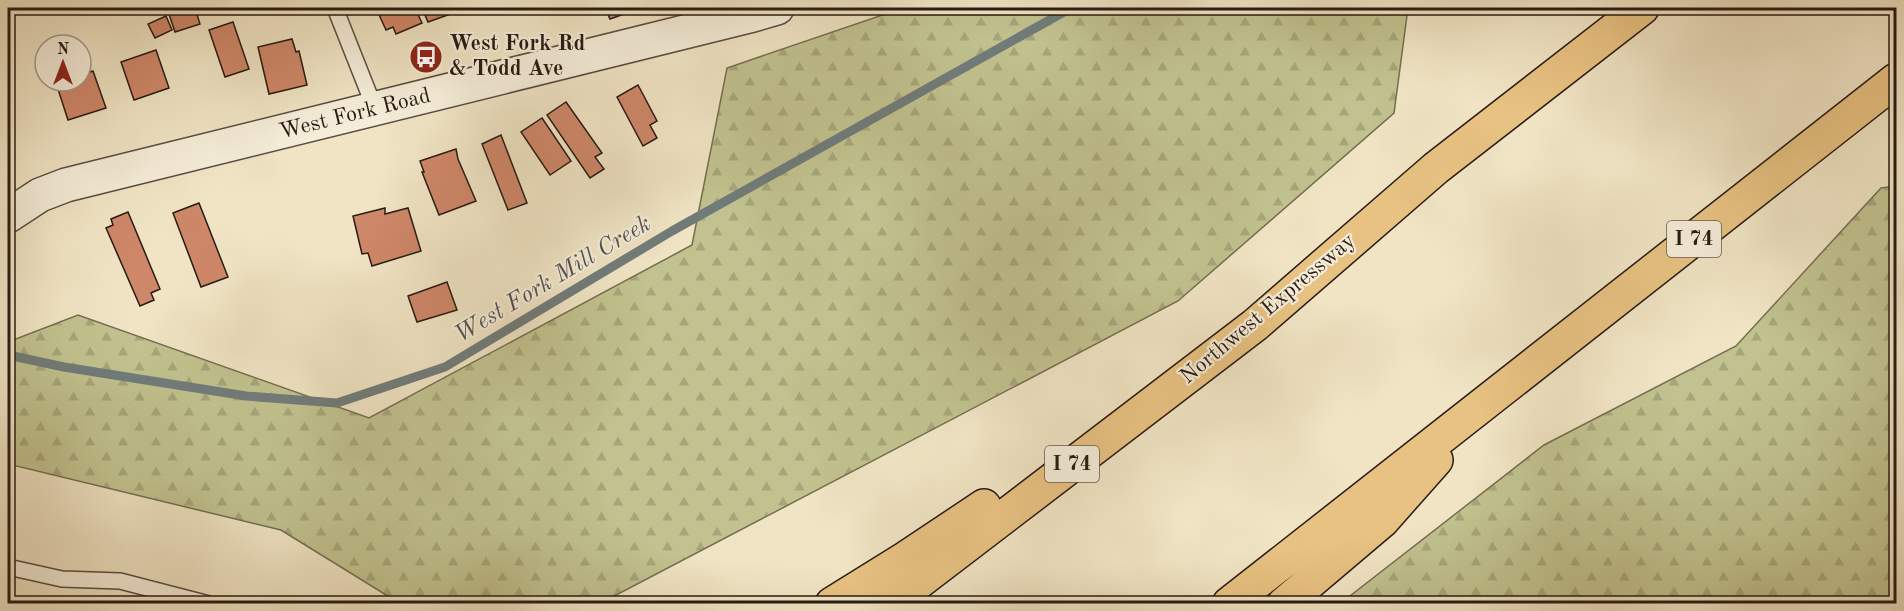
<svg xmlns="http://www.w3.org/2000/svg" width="1904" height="611" font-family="'Old Standard TT',serif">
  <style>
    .forest { fill: url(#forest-firs); stroke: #746e51; stroke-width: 1.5 }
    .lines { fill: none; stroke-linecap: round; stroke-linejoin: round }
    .stream { stroke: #707c7a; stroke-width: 9 }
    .building { fill: #ce8769; stroke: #271b13; stroke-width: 1.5 }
    .service-casing { stroke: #594d3f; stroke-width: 18 }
    .tertiary-casing { stroke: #594d3f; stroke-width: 36 }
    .motorway-casing { stroke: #271b13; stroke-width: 36 }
    .service { stroke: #f5edd9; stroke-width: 15 }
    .tertiary { stroke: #f5edd9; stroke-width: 33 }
    .motorway { stroke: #e8c282; stroke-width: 33 }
    .labels { text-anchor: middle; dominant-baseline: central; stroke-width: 4.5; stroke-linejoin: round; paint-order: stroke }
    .shield { fill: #f5edd9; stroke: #655a4e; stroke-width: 1.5 }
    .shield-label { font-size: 21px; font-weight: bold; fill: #271b13 }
    .poi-label { font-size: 22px; font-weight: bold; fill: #271b13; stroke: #f5edd9; text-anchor: start }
    .street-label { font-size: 22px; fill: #271b13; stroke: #f5edd9 }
    .water-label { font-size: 24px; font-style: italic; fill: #51534f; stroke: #f5edd9 }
  </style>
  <defs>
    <pattern id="forest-firs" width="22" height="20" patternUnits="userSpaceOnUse" patternTransform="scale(1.5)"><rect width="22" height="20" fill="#c1c28f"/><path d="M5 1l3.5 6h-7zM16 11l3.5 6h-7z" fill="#a6a67a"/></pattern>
  </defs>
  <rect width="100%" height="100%" fill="#f0e4c4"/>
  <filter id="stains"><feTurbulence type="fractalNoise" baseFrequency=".00333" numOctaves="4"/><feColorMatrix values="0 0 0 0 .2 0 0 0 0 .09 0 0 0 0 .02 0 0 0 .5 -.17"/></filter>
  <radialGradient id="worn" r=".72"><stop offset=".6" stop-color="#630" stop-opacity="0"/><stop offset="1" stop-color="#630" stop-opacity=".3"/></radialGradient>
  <path class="forest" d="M 903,8 L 1408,8 L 1394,113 L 1178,301 L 601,603 L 399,603 L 281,530 L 8,464 L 8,342 L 78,315 L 369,418 L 692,245 L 727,68 Z
    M 1896,186 L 1896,603 L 1341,603 L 1544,445 L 1736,346 L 1881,188 Z"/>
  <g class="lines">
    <path class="stream" d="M 8,355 L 64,367 L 246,396 L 337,403 L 445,367 L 672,231 L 1071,8"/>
  </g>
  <path class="building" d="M 167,8 L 195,8 L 200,24 L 175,32 Z
    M 376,8 L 415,8 L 422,23 L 396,34 L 393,27 L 386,30 Z
    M 422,8 L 454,8 L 456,12 L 428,22 Z
    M 605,8 L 621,8 L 624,14 L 610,19 Z
    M 627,8 L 647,8 L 630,14 Z
    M 166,16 L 172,30 L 155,38 L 148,24 Z
    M 233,22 L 249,69 L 225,77 L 209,30 Z
    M 292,39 L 296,52 L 299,51 L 307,85 L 269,94 L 258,47 Z
    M 156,50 L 169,88 L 134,100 L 121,62 Z
    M 93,71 L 106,108 L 68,120 L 56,83 L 62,81 L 81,81 L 81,75 Z
    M 638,85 L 657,121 L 650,125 L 657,138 L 643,146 L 617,97 Z
    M 566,102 L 602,153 L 595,157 L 604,169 L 590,178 L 547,115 Z
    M 542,118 L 571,161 L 550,175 L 521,132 Z
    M 501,135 L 527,203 L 508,210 L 482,144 Z
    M 456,149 L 458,159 L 476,201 L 439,215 L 422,172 L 424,172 L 420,161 Z
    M 199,203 L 228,277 L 201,287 L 173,213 Z
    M 385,208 L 385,214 L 408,208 L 421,251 L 372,266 L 368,253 L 362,254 L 353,216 Z
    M 128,212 L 160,289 L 151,293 L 154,300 L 140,306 L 106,228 L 113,225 L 111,219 Z
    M 447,282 L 457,310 L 417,322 L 408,296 Z"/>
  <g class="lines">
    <defs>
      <path id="service" d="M 335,8 L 375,109
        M 8,567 L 62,579 L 120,581 L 209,604"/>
      <path id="tertiary" d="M 8,216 L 40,195 L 66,185 L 753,15 L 777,8"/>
      <path id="motorway" d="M 832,604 L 906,558 L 984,506
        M 890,604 L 1255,325 L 1436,168 L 1642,8
        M 1229,604 L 1896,80
        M 1284,604 L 1382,521 L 1436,460"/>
    </defs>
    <use href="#service" class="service-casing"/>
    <use href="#tertiary" class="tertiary-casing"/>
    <use href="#motorway" class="motorway-casing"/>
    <use href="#service" class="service"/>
    <use href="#tertiary" class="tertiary"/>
    <use href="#motorway" class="motorway"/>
  </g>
  <defs>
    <symbol id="bus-disc" viewBox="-11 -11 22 22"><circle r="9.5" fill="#8f2418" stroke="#f5edd9"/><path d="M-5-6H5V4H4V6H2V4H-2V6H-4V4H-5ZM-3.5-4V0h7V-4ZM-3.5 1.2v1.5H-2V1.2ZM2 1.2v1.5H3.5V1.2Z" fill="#fff"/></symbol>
  </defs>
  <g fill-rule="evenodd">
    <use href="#bus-disc" x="407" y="38" width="38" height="38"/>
  </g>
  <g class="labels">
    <g class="shield">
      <rect x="1667" y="221" width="54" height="36" rx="4.5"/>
      <rect x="1045" y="446" width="54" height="36" rx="4.5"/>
    </g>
    <g class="shield-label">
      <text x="1694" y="239">I 74</text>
      <text x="1072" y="464">I 74</text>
    </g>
    <g class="poi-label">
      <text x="449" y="44">West Fork Rd<tspan x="449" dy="25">&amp; Todd Ave</tspan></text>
    </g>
    <g class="street-label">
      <text transform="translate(355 114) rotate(-14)">West Fork Road</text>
      <text transform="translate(1268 309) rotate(-40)">Northwest Expressway</text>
    </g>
    <g class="water-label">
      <text transform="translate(553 280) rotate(-31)">West Fork Mill Creek</text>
    </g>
  </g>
  <rect width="1904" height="611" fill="none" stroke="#f0e4c4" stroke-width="30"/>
  <rect x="9" y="9" width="1886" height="593" fill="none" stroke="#271b13" stroke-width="3"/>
  <rect x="15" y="15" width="1874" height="581" fill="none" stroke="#271b13" stroke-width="1.5"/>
  <g transform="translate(63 63)"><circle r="28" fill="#f5edd9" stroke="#a3998a" stroke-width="1.5"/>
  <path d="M0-4.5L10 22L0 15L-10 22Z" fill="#8f2418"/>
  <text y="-9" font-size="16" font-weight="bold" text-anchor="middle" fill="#271b13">N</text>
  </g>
  <rect width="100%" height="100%" filter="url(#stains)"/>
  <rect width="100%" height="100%" fill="url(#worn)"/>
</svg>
